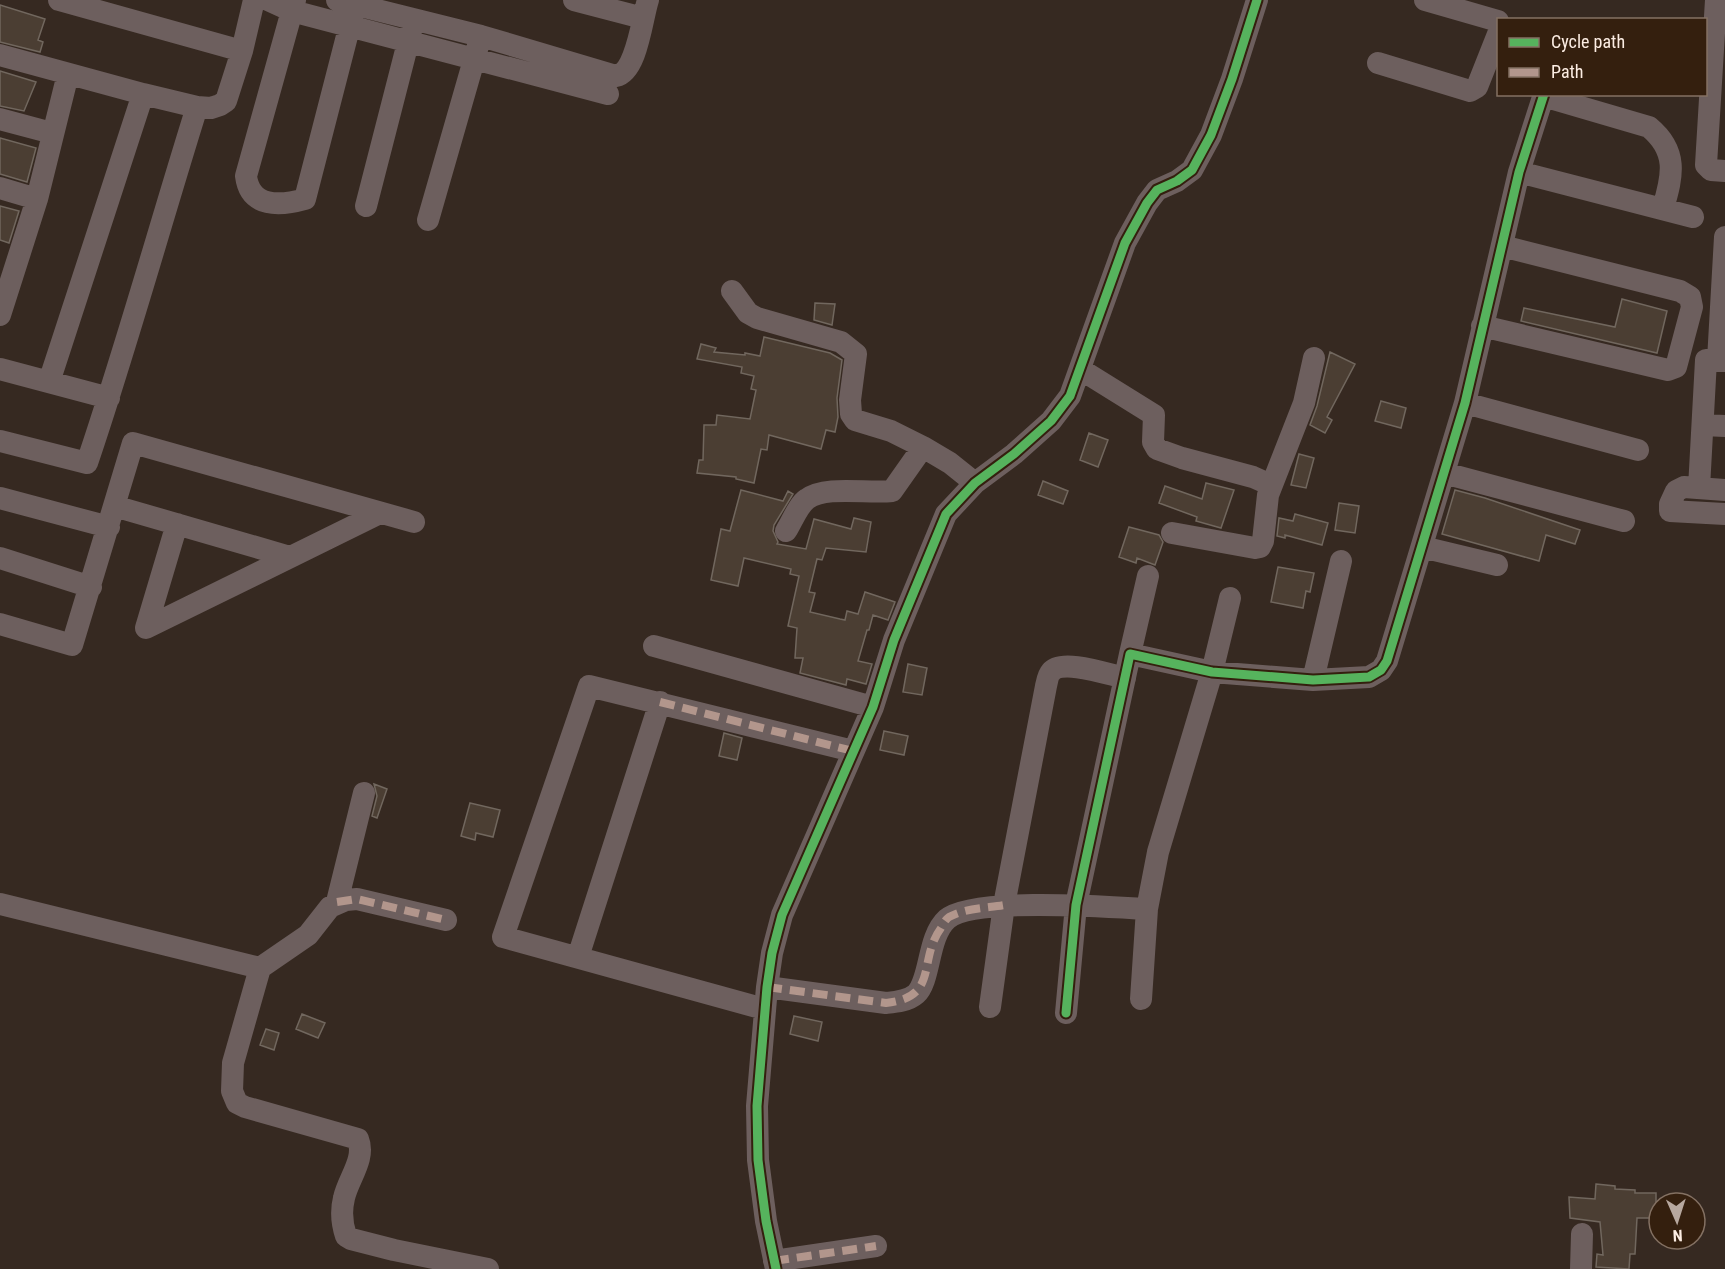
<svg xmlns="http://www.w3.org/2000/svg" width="1725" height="1269" font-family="'Roboto Condensed',sans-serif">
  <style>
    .building { fill: #4b3e33; stroke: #71675e; stroke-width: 1.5 }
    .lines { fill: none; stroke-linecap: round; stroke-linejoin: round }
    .minor { stroke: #6d5f5e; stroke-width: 22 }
    .quiet { stroke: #b2968c; stroke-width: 8; stroke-dasharray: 15 8; stroke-linecap: butt }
    .cycleway-casing { stroke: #341f0e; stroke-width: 13 }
    .cycleway { stroke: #56b35d; stroke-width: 9 }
  </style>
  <rect width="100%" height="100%" fill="#362921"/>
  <path class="building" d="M 0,5 L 45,19 L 38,40 L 43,42 L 40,52 L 0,42 Z
    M 0,71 L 36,82 L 24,111 L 0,106 Z
    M 0,138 L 36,148 L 27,182 L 0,174 Z
    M 0,206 L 19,211 L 9,243 L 0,240 Z
    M 1622,299 L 1667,311 L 1657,353 L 1521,321 L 1524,308 L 1615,327 Z
    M 815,303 L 835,304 L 832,325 L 814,320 Z
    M 764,337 L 830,353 L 842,360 L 837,398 L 838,417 L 835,432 L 826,430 L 821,449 L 769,435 L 767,450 L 761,449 L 754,483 L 736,479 L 736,477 L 697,473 L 699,460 L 703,460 L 704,425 L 716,425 L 717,415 L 750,419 L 756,390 L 751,389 L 754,376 L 741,373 L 742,367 L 697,359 L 701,344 L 716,348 L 714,352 L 745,355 L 745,353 L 760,356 Z
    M 1330,352 L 1355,364 L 1327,417 L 1332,420 L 1325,433 L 1310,425 L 1317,406 Z
    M 1381,401 L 1406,408 L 1401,428 L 1375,421 Z
    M 1089,433 L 1108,440 L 1098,467 L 1080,460 Z
    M 1299,454 L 1314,458 L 1306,488 L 1291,485 Z
    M 1043,481 L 1068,491 L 1063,504 L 1038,495 Z
    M 1206,483 L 1234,490 L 1221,528 L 1196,521 L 1197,517 L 1159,503 L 1165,486 L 1202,499 Z
    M 741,490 L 783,501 L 788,491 L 793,494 L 774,525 L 773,531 L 778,542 L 777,544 L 806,549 L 814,519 L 851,529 L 854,518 L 871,522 L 866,552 L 826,548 L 822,560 L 817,559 L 809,592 L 815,593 L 810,612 L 840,619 L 845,620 L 847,611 L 858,614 L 865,592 L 895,602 L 888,620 L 873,615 L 869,630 L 867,630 L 858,661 L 872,664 L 866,684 L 847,679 L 846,685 L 800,673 L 803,658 L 795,658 L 797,628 L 788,626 L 799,576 L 790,574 L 791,569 L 744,558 L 738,586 L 711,580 L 721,529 L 730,531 Z
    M 1455,490 L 1485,498 L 1580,530 L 1575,544 L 1546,535 L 1539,561 L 1442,534 Z
    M 1339,503 L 1359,506 L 1355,533 L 1335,530 Z
    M 1295,514 L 1328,523 L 1322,545 L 1285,535 L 1285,538 L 1277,536 L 1279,518 L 1293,521 Z
    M 1129,527 L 1159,535 L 1163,542 L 1155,565 L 1137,558 L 1136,563 L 1119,557 Z
    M 1278,567 L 1314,573 L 1310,592 L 1306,591 L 1303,608 L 1271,602 Z
    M 908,664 L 927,668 L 922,695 L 903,692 Z
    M 884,731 L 908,736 L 904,755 L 880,750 Z
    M 724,733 L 742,738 L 737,760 L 719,756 Z
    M 374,784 L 387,789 L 377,818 L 372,816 L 377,796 Z
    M 470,803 L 500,810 L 493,837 L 476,833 L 475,840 L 461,836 Z
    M 302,1014 L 325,1023 L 318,1038 L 296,1029 Z
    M 794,1016 L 822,1022 L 818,1041 L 790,1034 Z
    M 266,1029 L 279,1033 L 274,1050 L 260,1045 Z
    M 1596,1184 L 1615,1186 L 1615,1189 L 1635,1190 L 1635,1193 L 1656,1193 L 1656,1218 L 1637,1218 L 1635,1254 L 1630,1254 L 1629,1269 L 1596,1267 L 1597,1254 L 1603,1255 L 1600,1222 L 1570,1218 L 1569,1197 L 1595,1199 Z"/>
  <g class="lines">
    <path class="minor" d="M 59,0 L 242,51
      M 268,0 L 292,11 L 608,94
      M 295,0 L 246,176 C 250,208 280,206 305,199 L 355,5
      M 337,0 L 481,36 L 616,76 C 637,72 642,18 648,0
      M 574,0 L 643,18
      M 1425,0 L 1498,21
      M 1716,0 L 1706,165 L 1711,170 L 1725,171
      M 0,55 L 143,94 L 197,107 L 211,108 L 220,105 L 226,101 L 242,51 L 254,0
      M 1378,63 L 1470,91 L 1477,87 L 1498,34
      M 1543,96 L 1649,127 C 1678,151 1673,175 1663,208
      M 0,119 L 52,133
      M 1519,172 L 1693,217
      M 0,188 L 37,199
      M 366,206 L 412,27
      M 428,220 L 478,46
      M 732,291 L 748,313 L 757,318 L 841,342 L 856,354 L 850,400 L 851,414 L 855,420 L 891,431 L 923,447
      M 0,315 L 37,199 L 68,74
      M 1482,326 L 1668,370 L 1676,367 L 1692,307 L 1690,297 L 1680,291 L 1502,246
      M 1718,360 L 1725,237
      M 0,369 L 109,398
      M 1080,369 L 1154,415 L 1153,442 L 1157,449 L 1182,458 L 1253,477 L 1271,485
      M 49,382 L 143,94
      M 1465,403 L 1638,450
      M 1703,425 L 1725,426
      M 0,441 L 87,463 C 127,345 160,225 197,107
      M 1444,473 L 1624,521
      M 1699,488 L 1706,360 L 1725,361
      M 1725,490 L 1684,487 L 1676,491 L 1670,504 L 1670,511 L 1725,514
      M 0,498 L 109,527
      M 114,506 L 290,557
      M 177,524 L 146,628 L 380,513
      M 786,531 C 792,522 798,505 807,499 C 826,485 868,494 892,491 L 923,447 L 950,463 L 975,483
      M 1172,533 L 1255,548 L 1260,547 L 1263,541 L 1268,495 L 1304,403 L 1314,358
      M 1422,547 L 1497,565
      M 0,558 L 91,587
      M 0,624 L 72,645 L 133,443 L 414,522
      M 654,646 L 873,707
      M 1130,654 L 1148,576
      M 1313,680 L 1341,561
      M 337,902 L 364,793
      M 0,904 L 260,968
      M 446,920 L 357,899 L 346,900 L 330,907 L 308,935 L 260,968 L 233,1063 L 232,1091 L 237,1103 L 245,1107 L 358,1139 C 366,1159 348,1179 344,1198 C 341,1210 342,1224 346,1236 L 351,1239 L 394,1250 L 488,1269
      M 578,957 L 660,702
      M 767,987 L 886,1003 C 896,1002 908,1001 916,994 C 931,980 927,937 947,919 C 972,897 1110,907 1147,909
      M 1141,999 L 1147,909 L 1158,852 L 1212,672 L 1230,598
      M 990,1007 L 1004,905 L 1046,686 C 1047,682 1048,675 1051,672 C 1061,658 1110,675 1125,678
      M 764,1009 L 503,937 L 589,686 L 853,751
      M 1066,1013 L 1076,905 L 1130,654 L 1212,672 L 1313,680 L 1369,677 L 1381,670 L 1387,661 L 1465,403 L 1519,172 L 1544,94
      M 774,1261 L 876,1246
      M 776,1269 L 766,1221 L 758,1160 L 757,1106 L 767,987 L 772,953 L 782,915 L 873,707 L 894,640 L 946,514 L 975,483 L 1014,454 L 1051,421 L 1070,396 L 1125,243 L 1147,203 L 1157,190 L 1177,181 L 1192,170 L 1211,135 L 1232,79 L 1257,0
      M 1581,1269 L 1582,1234"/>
    <path class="quiet" d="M 660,702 L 853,751
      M 337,902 L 357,899 L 446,920
      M 767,987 L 886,1003 C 940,997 917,961 941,928 C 943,924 946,919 949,917 C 965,908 987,908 1004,905
      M 774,1261 L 876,1246"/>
    <defs>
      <path id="cycleway" d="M 1066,1013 L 1076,905 L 1130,654 L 1212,672 L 1313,680 L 1369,677 L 1381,670 L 1387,661 L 1465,403 L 1519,172 L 1544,94
        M 776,1269 L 766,1221 L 758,1160 L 757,1106 L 767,987 L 772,953 L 782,915 L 873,707 L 894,640 L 946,514 L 975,483 L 1014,454 L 1051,421 L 1070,396 L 1125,243 L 1147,203 L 1157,190 L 1177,181 L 1192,170 L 1211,135 L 1232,79 L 1257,0"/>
    </defs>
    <use href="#cycleway" class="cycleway-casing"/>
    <use href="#cycleway" class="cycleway"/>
  </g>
  <rect x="1497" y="18" width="210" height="78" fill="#341f0e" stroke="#847163" stroke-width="1.5"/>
  <rect x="1509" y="38" width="30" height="9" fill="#56b35d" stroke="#847163" stroke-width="1.5"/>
  <text x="1551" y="48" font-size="18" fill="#fcede3">Cycle path</text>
  <rect x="1509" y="68" width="30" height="9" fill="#b2968c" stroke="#847163" stroke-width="1.5"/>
  <text x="1551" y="78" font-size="18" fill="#fcede3">Path</text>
  <g transform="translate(1677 1221) rotate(177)"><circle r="28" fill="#341f0e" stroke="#847163" stroke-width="1.5"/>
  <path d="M0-4.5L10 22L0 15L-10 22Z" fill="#b7a89f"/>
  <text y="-9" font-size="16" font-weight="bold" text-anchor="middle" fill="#fcede3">N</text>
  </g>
</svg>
